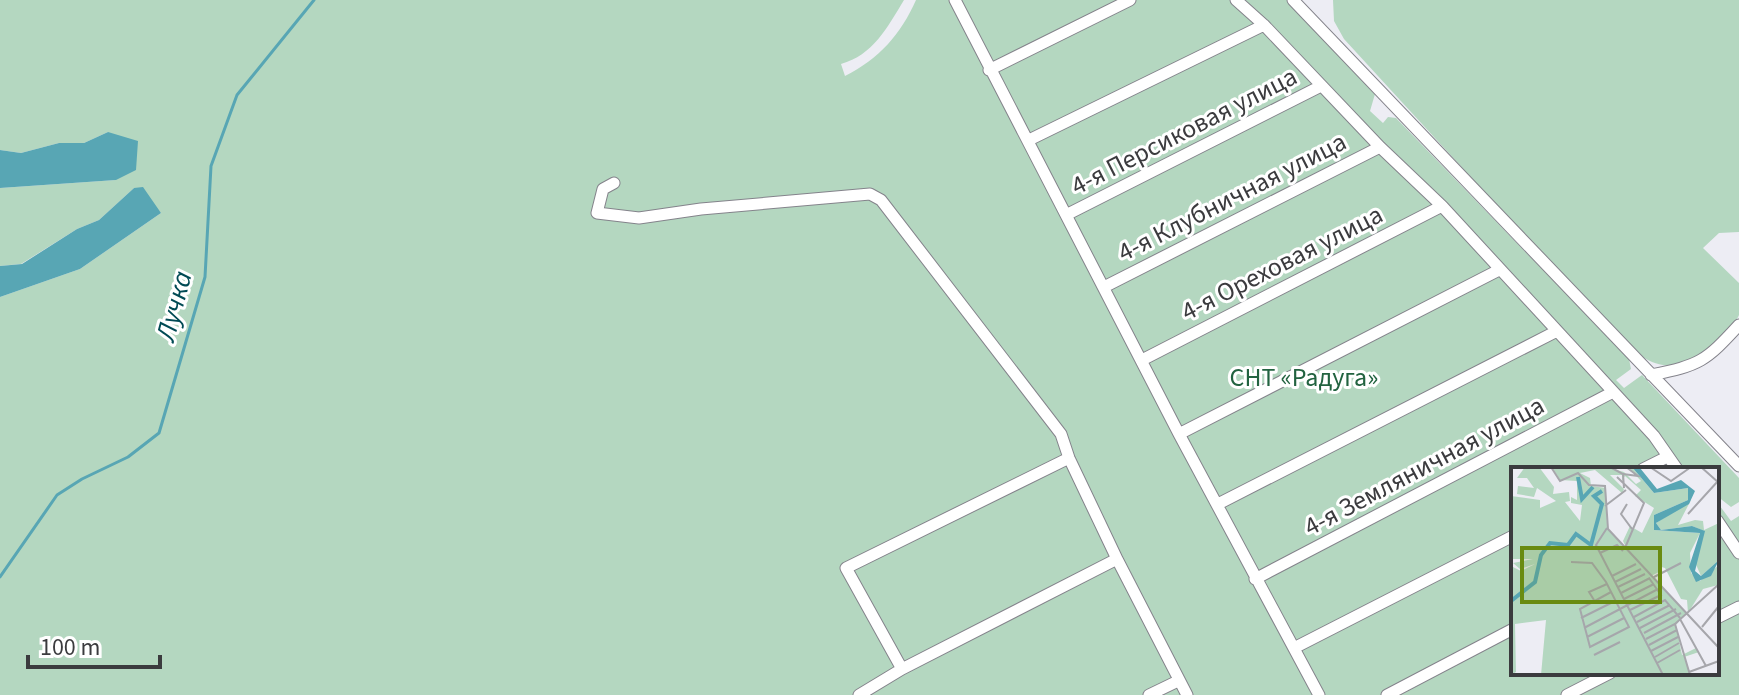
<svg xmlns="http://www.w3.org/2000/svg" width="1739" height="695" font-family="'Source Sans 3',sans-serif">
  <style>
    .green { fill: #b4d7c0 }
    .water { fill: #58a6b4 }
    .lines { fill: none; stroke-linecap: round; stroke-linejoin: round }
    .stream { stroke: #58a6b4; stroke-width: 3 }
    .minor-casing { stroke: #84838b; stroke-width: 13 }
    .minor { stroke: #fff; stroke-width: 11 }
    .labels { text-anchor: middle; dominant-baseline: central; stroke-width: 6; stroke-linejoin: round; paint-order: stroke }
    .street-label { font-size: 26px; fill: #3b3b3e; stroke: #fff }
    .park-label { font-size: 26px; fill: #226340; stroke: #fff }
    .water-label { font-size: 28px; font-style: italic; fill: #004a54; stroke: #fff }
    .inset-river { fill: none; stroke: #58a6b4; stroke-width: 4 }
    .inset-road { fill: none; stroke: #a6a6ab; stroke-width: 2 }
    .view { fill: #698b11; fill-opacity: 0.15; stroke: #698b11; stroke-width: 4 }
    .inset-edge { fill: none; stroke: #3b3b3e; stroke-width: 4 }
  </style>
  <rect width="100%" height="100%" fill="#ededf4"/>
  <path class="green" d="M 0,0 L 904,0 C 887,28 873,55 841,64 L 845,76 C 879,59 901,34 916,0 L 1287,0 L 1375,94 L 1370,111 L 1383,123 L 1388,117 L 1396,118 L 1629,359 L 1631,369 L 1616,380 L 1624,388 L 1642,375 L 1739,478 L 1739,502 L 1731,507 L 1717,496 L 1717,469 L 1513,469 L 1513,673 L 1717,673 L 1717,502 L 1731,521 L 1739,516 L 1739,695 L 0,695 L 0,297 L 80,269 L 161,213 L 134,188 L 99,220 L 77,229 L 21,264 L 0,266 L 0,188 L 116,180 L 108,132 L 84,143 L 59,143 L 21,153 L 0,150 Z
    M 1333,0 L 1739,0 L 1739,232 L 1719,233 L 1703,248 L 1739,283 C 1739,292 1739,307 1739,315 C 1737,320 1730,326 1727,330 C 1705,357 1675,379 1641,356 L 1478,185 L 1344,39 L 1334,21 Z"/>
  <path class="water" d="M 108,132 L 138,141 L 136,170 L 116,180 L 0,188 L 0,150 L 21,153 L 59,143 L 84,143 Z
    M 143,187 L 161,213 L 80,269 L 0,297 L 0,266 L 22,264 L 77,229 L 99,220 L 134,188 Z"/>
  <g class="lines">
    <path class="stream" d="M 0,577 L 57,495 L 82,479 L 128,457 L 159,433 L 205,277 L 211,166 L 237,95 L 314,0"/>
    <defs>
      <path id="minor" d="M 955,0 L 1179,434 L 1319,695
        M 1236,0 L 1264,25 L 1380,147 L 1442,206 L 1654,436 L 1677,469
        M 1293,0 L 1739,466
        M 989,70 L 1130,0
        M 1029,140 L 1264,25
        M 614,183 L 603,189 L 597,213 L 639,218 L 701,209 L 870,194 L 881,200 L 1061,434 L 1069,458 L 1117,559 L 1187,695
        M 1066,215 L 1321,86
        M 1104,287 L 1380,147
        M 1142,360 L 1442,206
        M 1651,375 C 1700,365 1705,362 1739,325
        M 1179,434 L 1499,270
        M 1643,469 L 1667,457
        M 1218,504 L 1557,331
        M 1717,520 L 1739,553
        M 1255,579 L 1613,392
        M 1717,618 L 1739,607
        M 1294,648 L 1513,536
        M 902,669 L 846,568 L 1069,458
        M 859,695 L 902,669 L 1117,559
        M 1149,695 L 1178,681
        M 1387,695 L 1513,629
        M 1567,695 L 1610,673"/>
    </defs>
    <use href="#minor" class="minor-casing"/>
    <use href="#minor" class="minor"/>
  </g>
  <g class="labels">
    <g class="street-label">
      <text transform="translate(1184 131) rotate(-27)">4-я Персиковая улица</text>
      <text transform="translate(1232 197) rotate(-27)">4-я Клубничная улица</text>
      <text transform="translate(1282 263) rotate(-27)">4-я Ореховая улица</text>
      <text transform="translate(1424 466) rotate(-28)">4-я Земляничная улица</text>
    </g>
    <g class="park-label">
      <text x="1304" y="377">СНТ «Радуга»</text>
    </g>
    <g class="water-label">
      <text transform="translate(174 306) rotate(-75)">Лучка</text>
    </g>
  </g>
  <g transform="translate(1511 467)">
    <rect width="208" height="208" fill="#ededf4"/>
    <path d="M 14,0 L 28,0 L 43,20 L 42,27 L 58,25 L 59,34 L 54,35 L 69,54 L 71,38 L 60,36 L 60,30 L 66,33 L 66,14 L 49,13 L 41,0 L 95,0 L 113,5 L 125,17 L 130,14 L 117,0 L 121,0 L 143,26 L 177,21 L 177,33 L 143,48 L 143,63 L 189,66 L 179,86 L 180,106 L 189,114 L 208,98 L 208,130 L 207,118 L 192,122 L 177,146 L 176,133 L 170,132 L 154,101 L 147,99 L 150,104 L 140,109 L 175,146 L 165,158 L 171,188 L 185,181 L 188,185 L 173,190 L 180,208 L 30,208 L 35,153 L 4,157 L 5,205 L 0,208 L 0,99 L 10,104 L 24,97 L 9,102 L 2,96 L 22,92 L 0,92 L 0,29 L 29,33 L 29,41 L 45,34 L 26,21 L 23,30 L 6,27 L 7,19 L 23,21 L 16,11 L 6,11 ZM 84,3 L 111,26 L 113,22 L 99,8 L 111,8 L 111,14 L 114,9 L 130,23 L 124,29 L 143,41 L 131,66 L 119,59 L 112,74 L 117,84 L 96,61 L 95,21 L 80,19 L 79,11 L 69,6 ZM 180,33 L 167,58 L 184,53 L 192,54 L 193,63 L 208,56 L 208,93 L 190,109 L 183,93 L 193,64 L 181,59 L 150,63 L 145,56 Z" fill="#b4d7c0" fill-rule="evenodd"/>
    <path d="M 121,0 L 129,1 L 146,22 L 170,13 L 184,24 L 178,37 L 145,56 L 150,63 L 181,59 L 194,64 L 184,104 L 190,109 L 208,93 L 200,109 L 185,115 L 178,100 L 189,66 L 143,63 L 143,48 L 177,33 L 177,21 L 143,26 Z" fill="#58a6b4"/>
    <path class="inset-river" d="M 67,10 L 71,32 L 82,20M 0,134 L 24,115 L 30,88 L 39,76 L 57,78 L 65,67 L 80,78 L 91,37 L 83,29 L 91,24"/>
    <path class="inset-road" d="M 40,0 L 49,14 L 67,6 L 78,18 L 94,19 L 97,62 L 208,181M 99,0 L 112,7 L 113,21M 139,0 L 160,14 L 180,0M 190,0 L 208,16M 112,7 L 127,9 L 115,0M 106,10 L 133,36 L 114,81M 116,37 L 110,47 L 121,62M 94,39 L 115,23M 177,47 L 207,14M 96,61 L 85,78 L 152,208M 89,86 L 106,78 L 112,84M 60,95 L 81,96 L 95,115 L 118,160 L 79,180 L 69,142 L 100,125M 101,109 L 125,97M 143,110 L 170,96M 104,115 L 130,102M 107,120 L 134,107M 110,126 L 139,111M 113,132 L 143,117M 83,133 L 78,125 L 96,117M 119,143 L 150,128 L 138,111M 123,150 L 154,133 L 169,151M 70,151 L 104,134M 169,152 L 195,199M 126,155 L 159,138M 164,157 L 179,208M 191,160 L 208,139M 73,161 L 147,122M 129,161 L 165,142M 133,166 L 170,146M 76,170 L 113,151M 135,172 L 164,157 L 207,118M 138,178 L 166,163M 140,184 L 167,170M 83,188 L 109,175M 144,190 L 168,176M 146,196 L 169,183M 178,205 L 208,194"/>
    <path class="view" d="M 11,81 L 149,81 L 149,135 L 11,135 Z"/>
    <rect width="208" height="208" class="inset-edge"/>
  </g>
  <path d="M28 655v12h132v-12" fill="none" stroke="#3b3b3e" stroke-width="4"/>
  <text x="40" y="655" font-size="24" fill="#3b3b3e" stroke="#ffffff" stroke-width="6" paint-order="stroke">100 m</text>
</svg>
